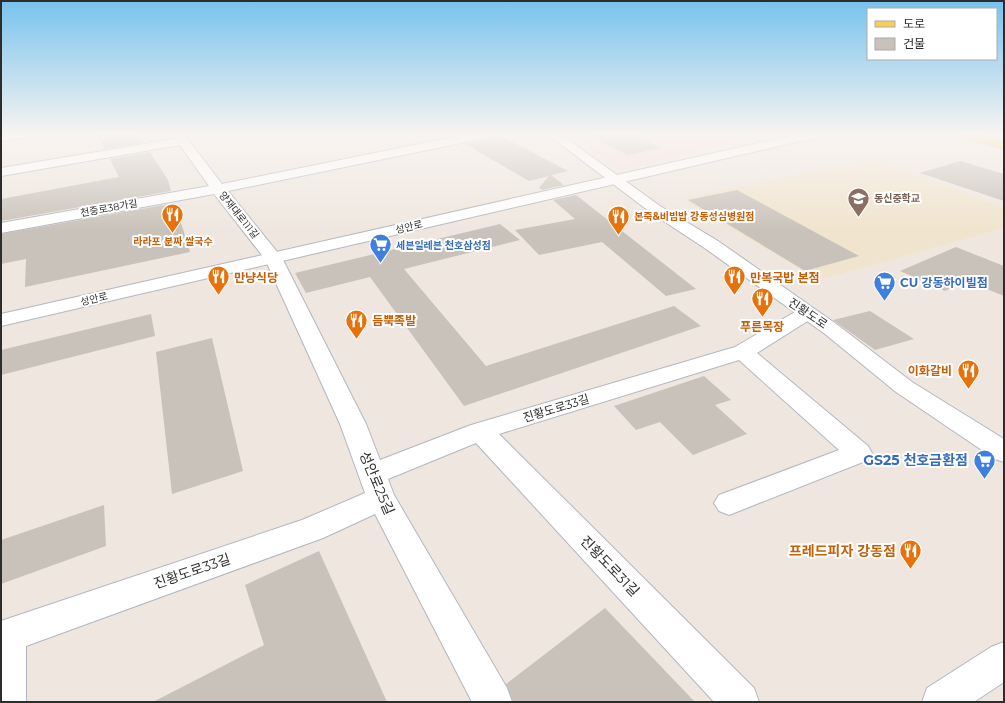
<svg xmlns="http://www.w3.org/2000/svg" width="1005" height="703" font-family="Montserrat,'Noto Sans KR',sans-serif">
  <style>
    .education { fill: #f1e4ce }
    .medical { fill: #f6dcde }
    .building { fill: #c8c2ba }
    .lines { fill: none; stroke-linecap: round; stroke-linejoin: round }
    .minor-casing { stroke: #b3b6c1; stroke-width: 2 }
    .tertiary-casing { stroke: #b3b6c1; stroke-width: 2 }
    .secondary-casing { stroke: #b3b6c1; stroke-width: 2 }
    .primary-casing { stroke: #c8c8c8; stroke-width: 2 }
    .minor { fill: #fff; fill-rule: evenodd }
    .tertiary { fill: #fff; fill-rule: evenodd }
    .secondary { fill: #fff; fill-rule: evenodd }
    .primary { fill: #f9cd59; fill-rule: evenodd }
    .labels { text-anchor: middle; dominant-baseline: central; stroke-width: 4; stroke-linejoin: round; paint-order: stroke }
    .far-education-label { font-size: 10px; font-weight: bold; fill: #785e54; stroke: #fff; text-anchor: start }
    .far-street-label { font-size: 10px; fill: #2d2d2d; stroke: #fff }
    .far-food-label { font-size: 10px; font-weight: bold; fill: #c56008; stroke: #fff; text-anchor: start }
    .far-shop-label { font-size: 10px; font-weight: bold; fill: #366cbe; stroke: #fff; text-anchor: start }
    .food-label { font-size: 12px; font-weight: bold; fill: #c56008; stroke: #fff; text-anchor: start }
    .shop-label { font-size: 12px; font-weight: bold; fill: #366cbe; stroke: #fff; text-anchor: start }
    .street-label { font-size: 12px; fill: #2d2d2d; stroke: #fff }
    .near-shop-label { font-size: 14px; font-weight: bold; fill: #366cbe; stroke: #fff; text-anchor: end }
    .near-street-label { font-size: 14px; fill: #2d2d2d; stroke: #fff }
    .near-food-label { font-size: 14px; font-weight: bold; fill: #c56008; stroke: #fff; text-anchor: end }
  </style>
  <rect width="100%" height="100%" fill="#efe7df"/>
  <path class="education" d="M 875,159 L 1004,208 L 1004,228 L 819,280 L 682,199 Z"/>
  <path class="medical" d="M 565,133 L 771,133 L 619,171 Z"/>
  <path class="building" d="M 96,133 L 138,133 L 144,143 L 105,149 Z
    M 583,133 L 633,133 L 661,148 L 628,155 Z
    M 497,134 L 568,171 L 551,175 L 564,185 L 542,190 L 539,188 L 549,176 L 529,181 L 465,144 L 490,138 Z
    M 150,152 L 168,180 L 171,191 L 1,221 L 1,199 L 119,177 L 110,159 Z
    M 960,161 L 1004,174 L 1004,201 L 920,173 Z
    M 737,190 L 859,256 L 805,271 L 688,200 Z
    M 576,195 L 696,289 L 666,296 L 602,242 L 539,255 L 515,230 L 575,219 L 553,200 Z
    M 175,203 L 190,252 L 25,287 L 26,259 L 1,264 L 1,234 Z
    M 500,224 L 520,240 L 404,269 L 486,366 L 674,306 L 701,326 L 464,406 L 370,277 L 306,293 L 295,273 Z
    M 956,247 L 1004,266 L 1004,296 L 967,281 L 945,291 L 900,271 Z
    M 870,311 L 914,339 L 875,350 L 833,320 Z
    M 151,314 L 155,336 L 1,375 L 1,350 Z
    M 212,338 L 243,471 L 172,494 L 156,352 Z
    M 704,376 L 731,400 L 715,405 L 747,434 L 693,455 L 660,422 L 636,430 L 614,406 Z
    M 104,505 L 106,546 L 1,584 L 1,540 Z
    M 319,551 L 387,702 L 153,702 L 264,645 L 245,585 Z
    M 605,608 L 695,702 L 513,702 L 506,684 Z"/>
  <g class="lines">
    <defs>
      <path id="minor" d="M 1,133 L 35,133 L 29,137 L 1,141 Z
        M 171,133 L 183,133 L 222,184 L 473,133 L 496,133 L 490,137 L 228,191 L 282,258 L 366,424 L 380,460 L 471,425 L 735,347 L 800,309 L 807,307 L 814,309 L 817,313 L 814,317 L 757,353 L 868,446 L 872,453 L 868,460 L 739,511 L 729,515 L 719,511 L 714,503 L 719,495 L 839,450 L 739,360 L 499,434 L 754,688 L 759,702 L 714,702 L 476,443 L 388,479 L 394,495 L 507,688 L 512,702 L 472,702 L 375,514 L 323,538 L 26,646 L 26,702 L 1,702 L 1,621 L 302,520 L 365,493 L 340,424 L 265,259 L 214,194 L 1,233 L 1,223 L 209,186 L 180,145 L 1,176 L 1,168 L 175,139 Z
        M 1004,642 L 1004,682 L 974,702 L 922,702 L 927,688 L 991,647 Z"/>
      <path id="tertiary" d="M 546,133 L 559,133 L 660,206 L 718,241 L 839,326 L 912,382 L 1004,439 L 1004,462 L 995,459 L 896,392 L 825,334 L 706,249 L 650,212 Z"/>
      <path id="secondary" d="M 803,133 L 824,133 L 818,137 L 1,326 L 1,314 Z"/>
      <path id="primary" d="M 954,133 L 973,133 L 1004,141 L 1004,149 L 956,136 Z"/>
    </defs>
    <use href="#minor" class="minor-casing"/>
    <use href="#tertiary" class="tertiary-casing"/>
    <use href="#secondary" class="secondary-casing"/>
    <use href="#primary" class="primary-casing"/>
    <use href="#minor" class="minor"/>
    <use href="#tertiary" class="tertiary"/>
    <use href="#secondary" class="secondary"/>
    <use href="#primary" class="primary"/>
  </g>
  <linearGradient id="sky" x2="0" y2="1"><stop stop-color="#77c2ee"/><stop offset="0.58" stop-color="#f8f4f1"/><stop offset="1" stop-color="#f8f4f1" stop-opacity="0"/></linearGradient>
  <rect width="1005" height="231" fill="url(#sky)"/>
  <defs>
    <symbol id="school-pin" viewBox="-11 -11 22 30"><path d="M0 17L-7.5 6A9.5 9.5 0 1 1 7.5 6Z" fill="#8d6e63" stroke="#fff"/><path d="M0-5L7-2L0 1L-7-2ZM-4 1L0 2.5L4 1V4Q0 6-4 4Z" fill="#fff"/></symbol>
    <symbol id="restaurant-pin" viewBox="-11 -11 22 30"><path d="M0 17L-7.5 6A9.5 9.5 0 1 1 7.5 6Z" fill="#e8710a" stroke="#fff"/><path d="M-5-6h1v4h1v-4h1v4h1v-4h1v5L-1.5 .5V6h-2V.5L-5-1ZM5-6V6H3V1.5H1.5Q1.5-4 5-6Z" fill="#fff"/></symbol>
    <symbol id="supermarket-pin" viewBox="-11 -11 22 30"><path d="M0 17L-7.5 6A9.5 9.5 0 1 1 7.5 6Z" fill="#3f7fe0" stroke="#fff"/><path d="M-6-5.5h2.5l.6 2H6L4.5 2H-2.5L-4.4-4H-6ZM-1.5 3.2a1.3 1.3 0 1 0 .1 0ZM3 3.2a1.3 1.3 0 1 0 .1 0Z" fill="#fff"/></symbol>
  </defs>
  <g fill-rule="evenodd">
    <use href="#school-pin" x="846" y="186" width="25" height="34"/>
    <use href="#restaurant-pin" x="160" y="202" width="25" height="34"/>
    <use href="#restaurant-pin" x="606" y="204" width="25" height="34"/>
    <use href="#supermarket-pin" x="368" y="232" width="25" height="34"/>
    <use href="#restaurant-pin" x="206" y="264" width="25" height="34"/>
    <use href="#restaurant-pin" x="722" y="264" width="25" height="34"/>
    <use href="#supermarket-pin" x="872" y="270" width="25" height="34"/>
    <use href="#restaurant-pin" x="750" y="286" width="25" height="34"/>
    <use href="#restaurant-pin" x="344" y="308" width="25" height="34"/>
    <use href="#restaurant-pin" x="956" y="358" width="25" height="34"/>
    <use href="#supermarket-pin" x="972" y="448" width="25" height="34"/>
    <use href="#restaurant-pin" x="898" y="538" width="25" height="34"/>
  </g>
  <g class="labels">
    <g class="far-education-label">
      <text x="874" y="198">동신중학교</text>
    </g>
    <g class="far-street-label">
      <text transform="translate(109 208) rotate(-10)">천중로38가길</text>
      <text transform="translate(239 215) rotate(51)">양재대로111길</text>
      <text transform="translate(409 227) rotate(-13)">성안로</text>
      <text transform="translate(94 299) rotate(-13)">성안로</text>
    </g>
    <g class="far-food-label">
      <text x="634" y="216">본죽&amp;비빔밥 강동성심병원점</text>
      <text x="173" y="241" text-anchor="middle">라라포 분짜 쌀국수</text>
    </g>
    <g class="far-shop-label">
      <text x="396" y="245">세븐일레븐 천호삼성점</text>
    </g>
    <g class="food-label">
      <text x="234" y="277">만냥식당</text>
      <text x="750" y="277">만복국밥 본점</text>
      <text x="372" y="320">듬뿍족발</text>
      <text x="762" y="326" text-anchor="middle">푸른목장</text>
      <text x="952" y="370" text-anchor="end">이화갈비</text>
    </g>
    <g class="shop-label">
      <text x="900" y="282">CU 강동하이빌점</text>
    </g>
    <g class="street-label">
      <text transform="translate(808 313) rotate(34)">진황도로</text>
      <text transform="translate(556 408) rotate(-17)">진황도로33길</text>
    </g>
    <g class="near-shop-label">
      <text x="968" y="460">GS25 천호금환점</text>
    </g>
    <g class="near-street-label">
      <text transform="translate(377 483) rotate(67)">성안로25길</text>
      <text transform="translate(610 566) rotate(46)">진황도로31길</text>
      <text transform="translate(192 571) rotate(-19)">진황도로33길</text>
    </g>
    <g class="near-food-label">
      <text x="896" y="551">프레드피자 강동점</text>
    </g>
  </g>
  <rect width="1005" height="703" fill="none" stroke="#2d2d2d" stroke-width="4"/>
  <rect x="867" y="8" width="130" height="52" fill="#ffffff" stroke="#ababab"/>
  <rect x="875" y="21" width="20" height="6" fill="#f9cd59" stroke="#ababab"/>
  <text x="903" y="28" font-size="12" fill="#2d2d2d">도로</text>
  <rect x="875" y="38" width="20" height="12" fill="#c8c2ba" stroke="#ababab"/>
  <text x="903" y="48" font-size="12" fill="#2d2d2d">건물</text>
</svg>
